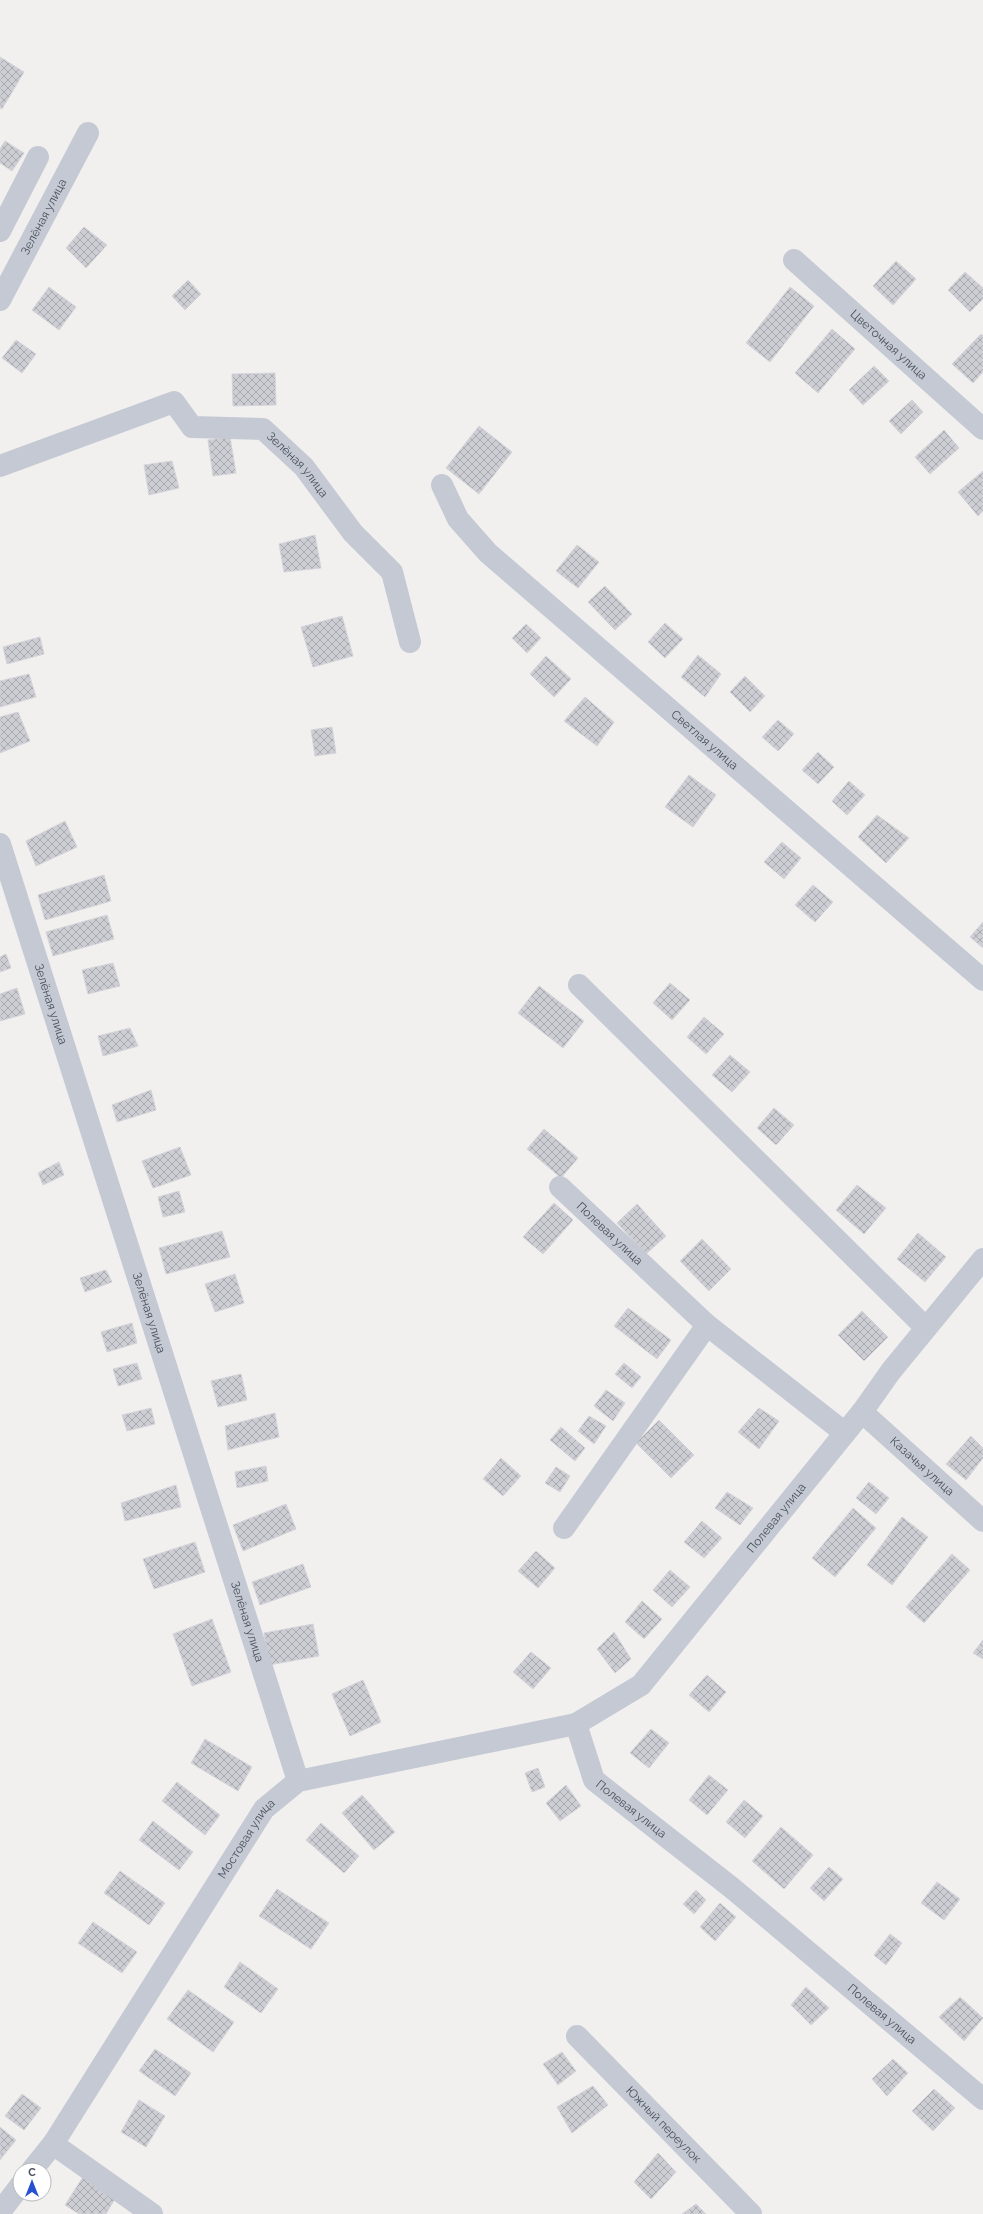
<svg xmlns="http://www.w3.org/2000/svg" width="983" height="2214" font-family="Raleway,sans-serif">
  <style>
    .building { fill: url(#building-cross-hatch); stroke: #d4d4da }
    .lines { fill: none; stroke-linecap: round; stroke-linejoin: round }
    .minor { stroke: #c4c9d3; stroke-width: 22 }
    .labels { text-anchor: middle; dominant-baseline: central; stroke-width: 3; stroke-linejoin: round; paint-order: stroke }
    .street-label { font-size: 12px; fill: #494f5b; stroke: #fff }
  </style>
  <defs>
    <pattern id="building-cross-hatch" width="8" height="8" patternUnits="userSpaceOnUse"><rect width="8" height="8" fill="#cdced4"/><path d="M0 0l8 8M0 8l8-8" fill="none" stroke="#a8aaaf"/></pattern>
  </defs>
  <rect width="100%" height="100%" fill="#f2f0ef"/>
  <path class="building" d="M 0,57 L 24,72 L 2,109 L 0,108 Z
    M 5,141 L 24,153 L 12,171 L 0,163 L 0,149 Z
    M 84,227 L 107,245 L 86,268 L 66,248 Z
    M 896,261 L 916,279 L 893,305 L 873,286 Z
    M 965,272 L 983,288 L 983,299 L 970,312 L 948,290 Z
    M 188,280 L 201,294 L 185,310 L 172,296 Z
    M 49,287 L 76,307 L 59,330 L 32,310 Z
    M 790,287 L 814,306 L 770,362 L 746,343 Z
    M 832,329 L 855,349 L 818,393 L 795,373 Z
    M 981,334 L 983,336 L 983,372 L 973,383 L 952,364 Z
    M 16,340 L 36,354 L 22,373 L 2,358 Z
    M 874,366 L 889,381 L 863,405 L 849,390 Z
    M 275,373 L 276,405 L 233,406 L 232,374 Z
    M 912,400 L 923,412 L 901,434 L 889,421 Z
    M 479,426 L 512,452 L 479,494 L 446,468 Z
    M 944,430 L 959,448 L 930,474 L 915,457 Z
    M 230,437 L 236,473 L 213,476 L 208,440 Z
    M 172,461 L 179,488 L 149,495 L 144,465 Z
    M 983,471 L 983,511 L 978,516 L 958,492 Z
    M 315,535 L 321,568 L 284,572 L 279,544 Z
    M 577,545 L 599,562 L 578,588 L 556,571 Z
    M 605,586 L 632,614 L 615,630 L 588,602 Z
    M 342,616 L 353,656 L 313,667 L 301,627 Z
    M 665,623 L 683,639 L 665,658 L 648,642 Z
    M 526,624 L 541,638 L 527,653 L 512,638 Z
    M 40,637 L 44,654 L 7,664 L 3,647 Z
    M 698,655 L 721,674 L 705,697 L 681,677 Z
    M 546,656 L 571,679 L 554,697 L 530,674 Z
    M 29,674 L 36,697 L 0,707 L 0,681 Z
    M 745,676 L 765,696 L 750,712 L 730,692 Z
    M 585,697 L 614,722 L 597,746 L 564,721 Z
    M 18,712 L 30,741 L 0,753 L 0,717 Z
    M 778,720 L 794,734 L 778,751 L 762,737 Z
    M 332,727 L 336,753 L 315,756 L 311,730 Z
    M 818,752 L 834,767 L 818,784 L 802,770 Z
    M 689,775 L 716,795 L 693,827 L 665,807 Z
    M 849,781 L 865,795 L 847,815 L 832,801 Z
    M 877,815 L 909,838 L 886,863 L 858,837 Z
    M 65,821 L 77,847 L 36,866 L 26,841 Z
    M 782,842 L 801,858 L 784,879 L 764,862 Z
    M 104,875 L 111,901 L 45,920 L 38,895 Z
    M 813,885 L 833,902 L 815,922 L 795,905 Z
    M 107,915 L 114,939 L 53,956 L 46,932 Z
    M 983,922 L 983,948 L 970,937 Z
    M 6,954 L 11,968 L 0,972 L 0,957 Z
    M 113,963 L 120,986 L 88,994 L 82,970 Z
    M 670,983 L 690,1000 L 672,1020 L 653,1003 Z
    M 539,986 L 584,1021 L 563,1048 L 518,1013 Z
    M 17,988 L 25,1014 L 0,1021 L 0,994 Z
    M 704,1017 L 724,1034 L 706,1054 L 687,1037 Z
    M 130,1028 L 138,1046 L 103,1056 L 98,1036 Z
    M 730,1055 L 750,1072 L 732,1092 L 712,1075 Z
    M 151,1090 L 156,1110 L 117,1122 L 112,1105 Z
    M 774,1108 L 794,1125 L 776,1145 L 757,1128 Z
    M 544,1129 L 578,1158 L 561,1178 L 527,1149 Z
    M 180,1147 L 191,1175 L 153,1188 L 142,1161 Z
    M 59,1162 L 64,1175 L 43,1185 L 38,1173 Z
    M 857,1185 L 886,1208 L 864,1234 L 836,1210 Z
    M 179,1191 L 185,1212 L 163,1217 L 158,1197 Z
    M 554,1203 L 573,1220 L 543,1254 L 523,1237 Z
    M 637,1204 L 666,1236 L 646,1254 L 617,1223 Z
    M 222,1231 L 230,1257 L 166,1274 L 159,1248 Z
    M 918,1233 L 946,1257 L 925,1282 L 897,1259 Z
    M 702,1239 L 731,1269 L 709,1291 L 680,1261 Z
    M 106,1270 L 112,1282 L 85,1292 L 80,1278 Z
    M 235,1274 L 244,1303 L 215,1312 L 205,1284 Z
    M 628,1308 L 671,1340 L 657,1359 L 614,1326 Z
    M 862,1311 L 888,1337 L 864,1361 L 838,1335 Z
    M 132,1323 L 137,1343 L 107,1352 L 101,1332 Z
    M 137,1363 L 142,1379 L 118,1386 L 113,1369 Z
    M 624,1363 L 641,1377 L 632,1388 L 615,1374 Z
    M 241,1374 L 247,1400 L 218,1407 L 211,1381 Z
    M 606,1390 L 625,1403 L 613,1421 L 594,1406 Z
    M 151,1408 L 155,1424 L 127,1431 L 122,1415 Z
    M 759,1408 L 779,1421 L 759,1449 L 738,1432 Z
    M 275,1413 L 279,1437 L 228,1450 L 225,1426 Z
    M 589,1416 L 606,1426 L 594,1444 L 578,1431 Z
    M 659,1420 L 694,1455 L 671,1478 L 636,1443 Z
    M 561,1427 L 585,1448 L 575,1461 L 550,1440 Z
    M 971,1436 L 983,1448 L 983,1458 L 966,1480 L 946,1464 Z
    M 501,1458 L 521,1476 L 503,1496 L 483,1479 Z
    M 266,1466 L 268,1481 L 237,1488 L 235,1472 Z
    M 556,1467 L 570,1476 L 560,1492 L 545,1483 Z
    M 869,1482 L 889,1498 L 876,1514 L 856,1498 Z
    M 176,1485 L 181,1507 L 125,1521 L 121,1503 Z
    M 727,1492 L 753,1508 L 740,1525 L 715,1508 Z
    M 286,1504 L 296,1529 L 243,1551 L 233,1525 Z
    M 853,1508 L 876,1528 L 835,1577 L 812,1558 Z
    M 902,1517 L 928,1537 L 892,1585 L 867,1565 Z
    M 702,1521 L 722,1538 L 704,1558 L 684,1542 Z
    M 195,1542 L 205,1572 L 154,1589 L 143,1559 Z
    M 536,1551 L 555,1568 L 538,1588 L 518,1571 Z
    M 952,1554 L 970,1570 L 924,1623 L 906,1607 Z
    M 303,1564 L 311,1587 L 260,1605 L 252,1582 Z
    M 670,1570 L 690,1587 L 672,1607 L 653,1590 Z
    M 642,1601 L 662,1619 L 644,1639 L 625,1622 Z
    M 212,1619 L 231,1672 L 192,1686 L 173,1634 Z
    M 313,1624 L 319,1656 L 269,1665 L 264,1633 Z
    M 614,1632 L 631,1659 L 615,1673 L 597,1649 Z
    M 983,1640 L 983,1659 L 973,1653 Z
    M 531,1652 L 551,1668 L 533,1689 L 513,1672 Z
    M 707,1675 L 726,1692 L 709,1712 L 689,1695 Z
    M 363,1680 L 381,1722 L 350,1736 L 332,1694 Z
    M 651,1729 L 669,1743 L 649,1768 L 630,1753 Z
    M 205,1739 L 252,1767 L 238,1791 L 191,1763 Z
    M 538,1768 L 545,1787 L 532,1792 L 525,1773 Z
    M 709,1775 L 728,1790 L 707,1815 L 689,1800 Z
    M 177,1782 L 220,1815 L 205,1835 L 162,1801 Z
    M 566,1785 L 581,1806 L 560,1821 L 546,1803 Z
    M 362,1795 L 395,1832 L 374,1850 L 342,1813 Z
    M 744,1800 L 763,1816 L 745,1838 L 726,1822 Z
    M 153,1821 L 193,1852 L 179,1870 L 139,1840 Z
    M 321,1823 L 359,1856 L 344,1873 L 306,1840 Z
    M 781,1827 L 813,1855 L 784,1889 L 752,1861 Z
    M 829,1867 L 843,1879 L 824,1901 L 810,1888 Z
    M 120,1871 L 165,1903 L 149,1925 L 104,1893 Z
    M 937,1882 L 960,1899 L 944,1920 L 921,1903 Z
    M 277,1889 L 329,1923 L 311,1949 L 259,1916 Z
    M 696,1890 L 706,1900 L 694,1914 L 683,1904 Z
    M 720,1903 L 736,1917 L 715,1941 L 700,1927 Z
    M 93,1922 L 137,1952 L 122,1973 L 78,1943 Z
    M 890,1934 L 902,1943 L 886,1965 L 874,1955 Z
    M 240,1962 L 278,1989 L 261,2013 L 224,1987 Z
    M 806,1987 L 829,2008 L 811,2025 L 791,2005 Z
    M 188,1990 L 234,2022 L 213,2052 L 167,2019 Z
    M 960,1997 L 983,2018 L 964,2041 L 939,2017 Z
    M 155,2049 L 191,2073 L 175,2096 L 139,2071 Z
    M 562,2052 L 576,2071 L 558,2085 L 543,2064 Z
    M 893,2059 L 908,2073 L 887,2096 L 872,2079 Z
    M 593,2086 L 608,2105 L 572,2133 L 557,2107 Z
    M 934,2089 L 955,2108 L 933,2131 L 912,2111 Z
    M 22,2094 L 41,2108 L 24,2130 L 5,2116 Z
    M 139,2100 L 165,2116 L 146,2147 L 121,2132 Z
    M 0,2127 L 16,2140 L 0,2160 Z
    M 658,2153 L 676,2172 L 651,2199 L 634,2182 Z
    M 83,2177 L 116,2197 L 106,2214 L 79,2214 L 65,2205 Z
    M 696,2204 L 706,2214 L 682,2214 Z"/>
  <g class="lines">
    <g class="minor">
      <path d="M 0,231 L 38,157"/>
      <path id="s1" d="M 794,260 L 983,429"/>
      <path id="s2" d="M 0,300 L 88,133"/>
      <path id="s3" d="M 0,466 L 174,402 L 192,427 L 263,429 L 304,467 L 353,533 L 392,572 L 410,642"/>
      <path id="s4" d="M 442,485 L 458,519 L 488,553 L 983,980"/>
      <path id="s5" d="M 0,844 L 298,1781"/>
      <path d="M 579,985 L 926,1328"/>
      <path id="s6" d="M 560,1187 L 707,1325 L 845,1433"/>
      <path id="s7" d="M 862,1412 L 983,1521"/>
      <path d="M 564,1528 L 707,1325"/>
      <path id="s8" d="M 576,1724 L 594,1780 L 732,1888 L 983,2099"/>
      <path id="s9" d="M 577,2036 L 751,2214"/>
      <path d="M 53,2144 L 152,2214"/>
      <path id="s10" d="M 32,2170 L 53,2144 L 264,1809 L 298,1781 L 576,1724 L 641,1685 L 862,1412 L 891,1371 L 983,1259"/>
      <path d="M 0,2212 L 20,2186"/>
    </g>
  </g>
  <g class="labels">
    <g class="street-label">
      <text stroke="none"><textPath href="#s2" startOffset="94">Зелёная улица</textPath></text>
      <text stroke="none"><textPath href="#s1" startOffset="127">Цветочная улица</textPath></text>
      <text stroke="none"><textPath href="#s3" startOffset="337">Зелёная улица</textPath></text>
      <text stroke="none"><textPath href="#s4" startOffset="369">Светлая улица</textPath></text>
      <text stroke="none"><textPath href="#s5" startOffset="168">Зелёная улица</textPath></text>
      <text stroke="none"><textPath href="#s6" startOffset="68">Полевая улица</textPath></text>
      <text stroke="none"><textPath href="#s5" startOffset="492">Зелёная улица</textPath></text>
      <text stroke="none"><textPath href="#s7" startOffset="81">Казачья улица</textPath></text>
      <text stroke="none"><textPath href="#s10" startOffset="1048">Полевая улица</textPath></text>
      <text stroke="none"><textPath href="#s5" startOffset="816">Зелёная улица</textPath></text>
      <text stroke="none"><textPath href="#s8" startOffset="106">Полевая улица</textPath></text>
      <text stroke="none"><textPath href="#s10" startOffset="395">Мостовая улица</textPath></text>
      <text stroke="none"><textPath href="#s8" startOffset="430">Полевая улица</textPath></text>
      <text stroke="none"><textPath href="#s9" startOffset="124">Южный переулок</textPath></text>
    </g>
  </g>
  <g transform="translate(32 2182)"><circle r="19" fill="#ffffff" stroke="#b6b9bd"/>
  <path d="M0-3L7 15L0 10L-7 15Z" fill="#2850d3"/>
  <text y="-6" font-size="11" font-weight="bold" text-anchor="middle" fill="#494f5b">С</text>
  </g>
</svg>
